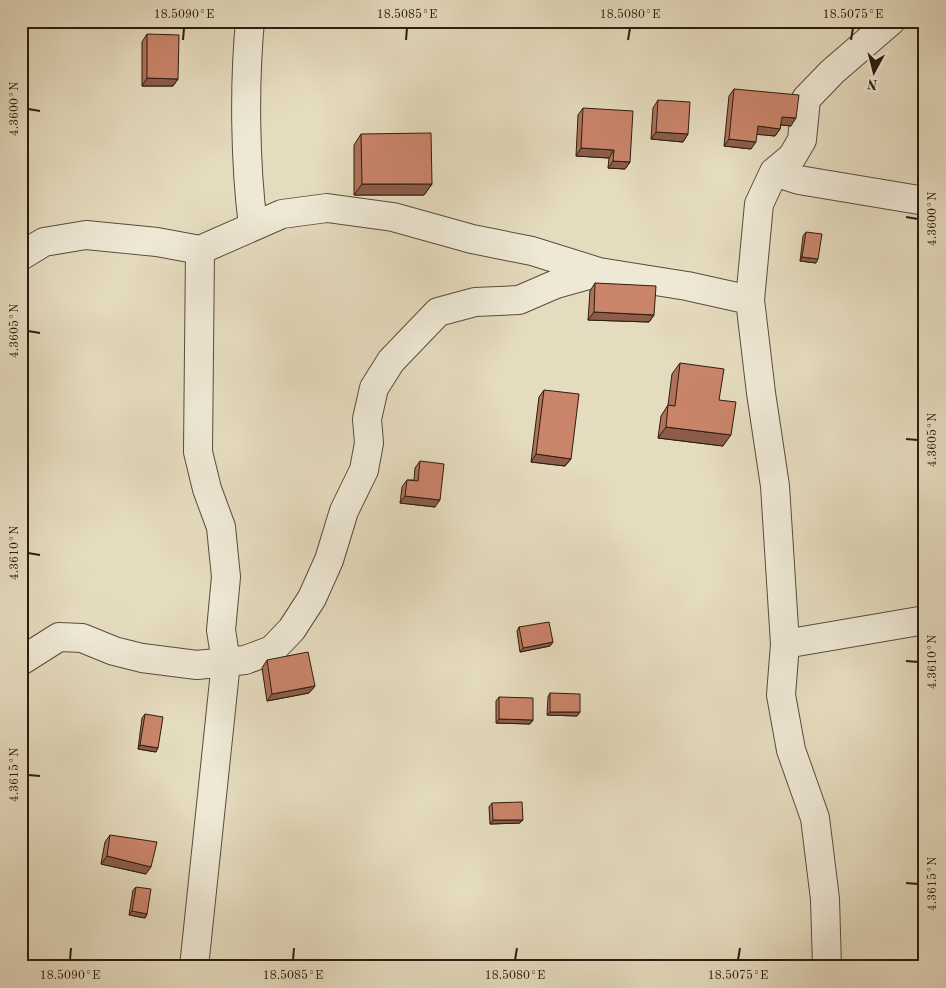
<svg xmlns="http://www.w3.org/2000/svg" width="946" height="988" font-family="'Old Standard TT',serif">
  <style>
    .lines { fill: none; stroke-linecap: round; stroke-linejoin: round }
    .street-casing { stroke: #5a4c3b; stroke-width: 30 }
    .street { stroke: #eee8d5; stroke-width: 28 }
    .wall { fill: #ae725b; stroke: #2c1d0f }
    .shaded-wall { fill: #8d5c4a; stroke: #2c1d0f }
    .building { fill: #ca846a; stroke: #2c1d0f }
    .ticks { fill: none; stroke: #2c1d0f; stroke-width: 2 }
    .neatline { fill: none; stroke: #2c1d0f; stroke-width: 2 }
    .ticks-label { font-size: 12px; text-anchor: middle; fill: #2c1d0f }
  </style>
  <rect width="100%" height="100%" fill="#e5dbbe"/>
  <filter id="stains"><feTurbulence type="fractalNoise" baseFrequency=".004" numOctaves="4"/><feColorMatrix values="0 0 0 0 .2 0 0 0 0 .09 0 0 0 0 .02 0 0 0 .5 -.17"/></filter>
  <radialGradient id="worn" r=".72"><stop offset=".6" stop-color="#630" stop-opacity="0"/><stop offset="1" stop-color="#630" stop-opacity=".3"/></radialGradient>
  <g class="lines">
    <defs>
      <path id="street" d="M 250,21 C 244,84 245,163 253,226
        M 774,172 L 799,180 L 925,201
        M 21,256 L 44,242 L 86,235 L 157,242 L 200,250 L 282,214 L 327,208 L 393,217 L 472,239 L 532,251 L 599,272
        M 785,644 L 925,620
        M 21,661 L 59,637 L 82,638 L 114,651 L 142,658 L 197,665 L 245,660 L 272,650 L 292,629 L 312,598 L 329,560 L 344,511 L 364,470 L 369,443 L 367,419 L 374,388 L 391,361 L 438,312 L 475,302 L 519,300 L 556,284 L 599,272 L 687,286 L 750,300
        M 194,967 L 226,662 L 221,630 L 226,577 L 221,527 L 207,489 L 198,452 L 200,250
        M 827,967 L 825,899 L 815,818 L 791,750 L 781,695 L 785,644 L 775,486 L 761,393 L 750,300 L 759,204 L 774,172 L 792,157 L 802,140 L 806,99 L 832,72 L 891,21"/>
    </defs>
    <use href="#street" class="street-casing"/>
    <use href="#street" class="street"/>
  </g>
  <path class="wall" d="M 147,34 L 178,79 L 173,86 L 142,86 L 142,42 Z
    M 734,89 L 791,126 L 781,125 L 780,129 L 775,136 L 757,134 L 751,149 L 724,146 L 729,96 Z
    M 658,100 L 688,134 L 683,142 L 651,139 L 653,108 Z
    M 583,108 L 630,162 L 625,169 L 608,168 L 609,158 L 576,156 L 578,115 Z
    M 361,134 L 432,184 L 424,195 L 354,195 L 354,145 Z
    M 806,232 L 816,263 L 800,261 L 803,236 Z
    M 595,283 L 654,315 L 649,322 L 588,320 L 590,291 Z
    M 680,363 L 719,400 L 723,446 L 658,438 L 661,416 L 668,405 L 672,374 Z
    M 544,390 L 571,459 L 565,466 L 531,462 L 539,397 Z
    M 420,461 L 435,507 L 400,503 L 402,487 L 407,480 L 414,480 L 415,468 Z
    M 519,627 L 553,642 L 550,646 L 520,652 L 517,631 Z
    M 267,660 L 315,686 L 309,693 L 267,701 L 262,668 Z
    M 550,693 L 580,712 L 577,716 L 547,715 L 548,697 Z
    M 499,697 L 533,720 L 530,724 L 496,723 L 496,701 Z
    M 145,714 L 156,752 L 138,749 L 142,718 Z
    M 492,803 L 520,823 L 490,824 L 489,807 Z
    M 110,835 L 146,874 L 101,864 L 105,842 Z
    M 136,887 L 147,914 L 145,918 L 129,915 L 133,890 Z"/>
  <path class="shaded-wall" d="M 147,78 L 178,79 L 173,86 L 142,86 Z
    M 782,117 L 796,118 L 791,126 L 776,124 Z
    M 758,126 L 780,129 L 775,136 L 752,134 Z
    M 656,132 L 688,134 L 683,142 L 651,139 Z
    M 729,139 L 756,142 L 751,149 L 724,146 Z
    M 581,148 L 614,150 L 609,158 L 576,156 Z
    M 613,161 L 630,162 L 625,169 L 608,168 Z
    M 362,184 L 432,184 L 424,195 L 354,195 Z
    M 802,257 L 818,259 L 816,263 L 800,261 Z
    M 594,312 L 654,315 L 649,322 L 588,320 Z
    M 666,427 L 731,435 L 723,446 L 658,438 Z
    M 536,454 L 571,459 L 565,466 L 531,462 Z
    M 405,496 L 440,500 L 435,507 L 400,503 Z
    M 553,642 L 550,646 L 520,652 L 523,648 Z
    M 315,686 L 309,693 L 267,701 L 272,694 Z
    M 550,712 L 580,712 L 577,716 L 547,715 Z
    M 499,719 L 533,720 L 530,724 L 496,723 Z
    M 140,745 L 158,748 L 156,752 L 138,749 Z
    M 493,820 L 523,820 L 520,823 L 490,824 Z
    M 107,856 L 151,867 L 146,874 L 101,864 Z
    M 132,911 L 147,914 L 145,918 L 129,915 Z"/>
  <path class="building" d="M 147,34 L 179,35 L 178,79 L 147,78 Z
    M 734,89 L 799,95 L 796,118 L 782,117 L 780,129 L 758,126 L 756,142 L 729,139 Z
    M 658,100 L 690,102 L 688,134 L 656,132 Z
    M 583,108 L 633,111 L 630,162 L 613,161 L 614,150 L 581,148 Z
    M 431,133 L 432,184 L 362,184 L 361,134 Z
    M 21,224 L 26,225 L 24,241 L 21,241 Z
    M 806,232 L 822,234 L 818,259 L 802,257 Z
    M 595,283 L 656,286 L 654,315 L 594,312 Z
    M 680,363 L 724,369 L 719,400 L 736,402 L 731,435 L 666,427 L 668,405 L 675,406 Z
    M 544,390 L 579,394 L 571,459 L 536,454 Z
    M 420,461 L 444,464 L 440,500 L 405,496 L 407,480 L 418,481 Z
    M 549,622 L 553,642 L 523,648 L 519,627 Z
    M 308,652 L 315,686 L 272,694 L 267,660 Z
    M 550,693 L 580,694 L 580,712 L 550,712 Z
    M 499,697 L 533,698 L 533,720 L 499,719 Z
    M 145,714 L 163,717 L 158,748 L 140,745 Z
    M 522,802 L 523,820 L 493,820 L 492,803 Z
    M 110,835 L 157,842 L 151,867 L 107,856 Z
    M 136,887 L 151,889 L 147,914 L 132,911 Z"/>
  <path class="ticks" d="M 183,40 L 184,28M 406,40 L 407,28M 628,40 L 630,28M 851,40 L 853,28M 28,109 L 40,111M 906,217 L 918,219M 28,331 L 40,333M 906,439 L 918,440M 28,553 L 40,555M 906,661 L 918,662M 28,775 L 40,776M 906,883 L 918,884M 70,960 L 71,948M 293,960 L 294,948M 515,960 L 517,948M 738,960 L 740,948"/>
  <rect width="946" height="988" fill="none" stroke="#e5dbbe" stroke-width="55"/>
  <g transform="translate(874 72) rotate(187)" stroke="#eee8d5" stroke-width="4" paint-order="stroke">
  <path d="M0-4L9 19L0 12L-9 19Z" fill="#2c1d0f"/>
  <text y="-8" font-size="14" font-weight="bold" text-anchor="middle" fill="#2c1d0f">N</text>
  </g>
  <rect x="28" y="28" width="890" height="932" class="neatline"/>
  <g class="ticks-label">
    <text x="184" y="18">18.5090°E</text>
    <text x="407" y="18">18.5085°E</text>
    <text x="630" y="18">18.5080°E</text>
    <text x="853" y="18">18.5075°E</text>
    <text transform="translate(14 109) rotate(-90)" y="4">4.3600°N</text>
    <text transform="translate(932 219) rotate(-90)" y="4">4.3600°N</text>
    <text transform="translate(14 331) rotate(-90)" y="4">4.3605°N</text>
    <text transform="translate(932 440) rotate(-90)" y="4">4.3605°N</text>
    <text transform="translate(14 553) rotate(-90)" y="4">4.3610°N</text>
    <text transform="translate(932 662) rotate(-90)" y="4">4.3610°N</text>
    <text transform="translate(14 775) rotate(-90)" y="4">4.3615°N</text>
    <text transform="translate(932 884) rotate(-90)" y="4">4.3615°N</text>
    <text x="70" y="979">18.5090°E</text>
    <text x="293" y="979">18.5085°E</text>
    <text x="515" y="979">18.5080°E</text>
    <text x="738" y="979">18.5075°E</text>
  </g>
  <rect width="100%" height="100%" filter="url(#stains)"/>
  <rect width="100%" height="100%" fill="url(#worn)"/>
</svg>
